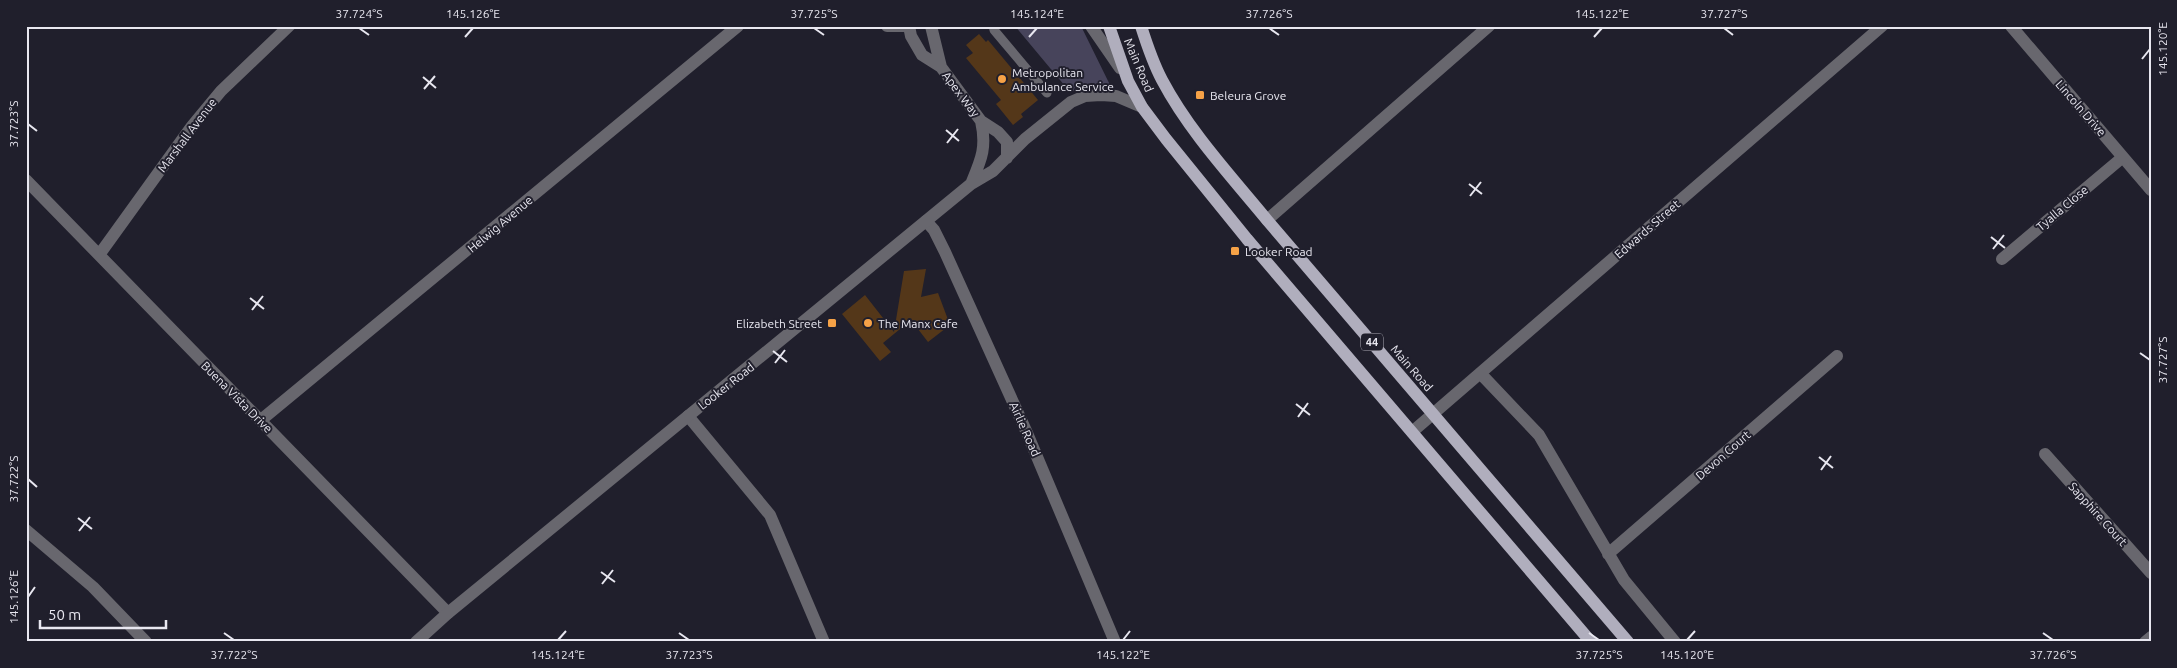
<svg xmlns="http://www.w3.org/2000/svg" width="2177" height="668" font-family="Ubuntu,sans-serif">
  <style>
    .green { fill: #47445b }
    .building { fill: #543719 }
    .lines { fill: none; stroke-linecap: round; stroke-linejoin: round }
    .service { stroke: #68676e; stroke-width: 9 }
    .minor { stroke: #68676e; stroke-width: 12 }
    .tertiary { stroke: #68676e; stroke-width: 12 }
    .primary { stroke: #b0aebd; stroke-width: 12 }
    .ticks { fill: none; stroke: #e8e7f0; stroke-width: 2 }
    .poi-dot { fill: #f6a247; stroke: #201f2c; stroke-width: 2 }
    .labels { text-anchor: middle; dominant-baseline: central; stroke-width: 4; stroke-linejoin: round; paint-order: stroke }
    .shield { fill: #201f2c; stroke: #acabb5; stroke-width: 1 }
    .shield-label { font-size: 11px; font-weight: bold; fill: #e8e7f0 }
    .street-label { font-size: 12px; fill: #e8e7f0; stroke: #201f2c }
    .poi-label { font-size: 12px; fill: #e8e7f0; stroke: #201f2c; text-anchor: start }
    .neatline { fill: none; stroke: #e8e7f0; stroke-width: 2 }
    .ticks-label { font-size: 12px; text-anchor: middle; fill: #e8e7f0 }
  </style>
  <rect width="100%" height="100%" fill="#201f2c"/>
  <path class="green" d="M 1015,26 L 1081,26 L 1111,87 L 1095,85 L 1070,92 Z"/>
  <path class="building" d="M 979,34 L 986,42 L 988,40 L 1038,100 L 1021,114 L 1023,117 L 1013,125 L 996,104 L 1001,100 L 966,58 L 973,53 L 966,45 Z
    M 926,269 L 921,297 L 938,293 L 950,325 L 928,342 L 911,320 L 883,343 L 891,352 L 880,361 L 842,314 L 865,295 L 894,332 L 904,271 Z"/>
  <g class="lines">
    <path class="service" d="M 993,26 L 994,30 L 1047,93"/>
    <path class="minor" d="M 887,26 L 909,26
      M 2011,26 L 2151,190
      M 26,180 L 448,613
      M 1267,220 L 1489,26
      M 926,221 L 934,230 L 945,252 L 1027,433 L 1115,642
      M 99,255 L 192,126 L 221,91 L 289,26
      M 2002,259 L 2123,157
      M 1480,373 L 1539,435 L 1624,580 L 1675,642
      M 688,416 L 770,515 L 824,642
      M 261,420 L 738,26
      M 1412,432 L 1882,26
      M 2045,454 L 2151,573
      M 26,530 L 93,587 L 146,642
      M 1608,554 L 1837,356
      M 2145,642 L 2151,637"/>
    <path class="tertiary" d="M 909,26 L 911,36 L 922,55 L 941,67 L 981,121 L 998,132 L 1007,142 L 1007,158
      M 931,26 L 941,67
      M 1091,26 L 1120,68
      M 971,184 C 981,160 987,148 981,121
      M 416,642 L 448,613 L 971,184 L 993,171 L 1025,139 L 1071,102 L 1085,96 L 1101,95 L 1116,96 L 1142,107"/>
    <path class="primary" d="M 1109,26 L 1128,81 L 1142,107 L 1166,139 L 1247,239 L 1591,642
      M 1141,26 C 1147,45 1153,63 1162,80 C 1189,131 1230,175 1267,220 L 1628,642"/>
  </g>
  <path class="ticks" d="M 359,28 L 369,35M 814,28 L 824,35M 1269,28 L 1279,35M 1724,28 L 1733,35M 465,37 L 473,28M 1029,37 L 1037,28M 1594,37 L 1602,28M 2142,59 L 2150,49M 423,77 L 436,88M 424,89 L 435,76M 28,124 L 37,131M 946,130 L 959,141M 947,143 L 958,129M 1469,184 L 1482,194M 1470,196 L 1481,182M 1991,237 L 2005,248M 1993,249 L 2004,235M 250,298 L 264,309M 252,310 L 263,296M 773,351 L 787,362M 2140,353 L 2150,360M 775,363 L 785,350M 1296,404 L 1310,415M 1298,417 L 1308,403M 1819,457 L 1833,468M 1821,470 L 1831,456M 28,479 L 37,487M 78,518 L 92,529M 79,531 L 90,517M 601,572 L 615,582M 602,584 L 613,570M 28,597 L 35,587M 224,633 L 234,640M 679,633 L 689,640M 1589,633 L 1599,640M 2043,633 L 2053,640M 558,640 L 566,631M 1123,640 L 1130,631M 1687,640 L 1695,631"/>
  <g class="poi-dot">
    <circle cx="1002" cy="79" r="5"/>
    <rect x="1195" y="90" width="10" height="10" rx="2.5"/>
    <rect x="1230" y="246" width="10" height="10" rx="2.5"/>
    <rect x="827" y="318" width="10" height="10" rx="2.5"/>
    <circle cx="868" cy="323" r="5"/>
  </g>
  <g class="labels">
    <rect class="shield" x="1361" y="333.5" width="22" height="17" rx="4"/>
    <g class="shield-label">
      <text x="1372" y="342">44</text>
    </g>
    <g class="street-label">
      <text transform="translate(1139 65) rotate(67)">Main Road</text>
      <text transform="translate(961 94) rotate(53)">Apex Way</text>
      <text transform="translate(2081 108) rotate(49)">Lincoln Drive</text>
      <text transform="translate(187 135) rotate(-53)">Marshall Avenue</text>
      <text transform="translate(2062 208) rotate(-40)">Tyalla Close</text>
      <text transform="translate(500 224) rotate(-40)">Helwig Avenue</text>
      <text transform="translate(1647 229) rotate(-41)">Edwards Street</text>
      <text transform="translate(1412 368) rotate(49)">Main Road</text>
      <text transform="translate(726 386) rotate(-38)">Looker Road</text>
      <text transform="translate(237 397) rotate(45)">Buena Vista Drive</text>
      <text transform="translate(1025 429) rotate(66)">Airlie Road</text>
      <text transform="translate(1723 455) rotate(-41)">Devon Court</text>
      <text transform="translate(2098 514) rotate(48)">Sapphire Court</text>
    </g>
    <g class="poi-label">
      <text x="1012" y="72">Metropolitan<tspan x="1012" dy="14">Ambulance Service</tspan></text>
      <text x="1210" y="95">Beleura Grove</text>
      <text x="1245" y="251">Looker Road</text>
      <text x="822" y="323" text-anchor="end">Elizabeth Street</text>
      <text x="878" y="323">The Manx Cafe</text>
    </g>
  </g>
  <rect width="2177" height="668" fill="none" stroke="#201f2c" stroke-width="55"/>
  <path d="M40 620v8h126v-8" fill="none" stroke="#e8e7f0" stroke-width="2.5"/>
  <text x="48" y="620" font-size="15" fill="#e8e7f0" stroke="#201f2c" stroke-width="4" paint-order="stroke">50 m</text>
  <rect x="28" y="28" width="2122" height="612" class="neatline"/>
  <g class="ticks-label">
    <text x="359" y="18">37.724°S</text>
    <text x="473" y="18">145.126°E</text>
    <text x="814" y="18">37.725°S</text>
    <text x="1037" y="18">145.124°E</text>
    <text x="1269" y="18">37.726°S</text>
    <text x="1602" y="18">145.122°E</text>
    <text x="1724" y="18">37.727°S</text>
    <text transform="translate(2163 49) rotate(-90)" y="4">145.120°E</text>
    <text transform="translate(14 124) rotate(-90)" y="4">37.723°S</text>
    <text transform="translate(2163 360) rotate(-90)" y="4">37.727°S</text>
    <text transform="translate(14 479) rotate(-90)" y="4">37.722°S</text>
    <text transform="translate(14 597) rotate(-90)" y="4">145.126°E</text>
    <text x="234" y="659">37.722°S</text>
    <text x="558" y="659">145.124°E</text>
    <text x="689" y="659">37.723°S</text>
    <text x="1123" y="659">145.122°E</text>
    <text x="1599" y="659">37.725°S</text>
    <text x="1687" y="659">145.120°E</text>
    <text x="2053" y="659">37.726°S</text>
  </g>
</svg>
